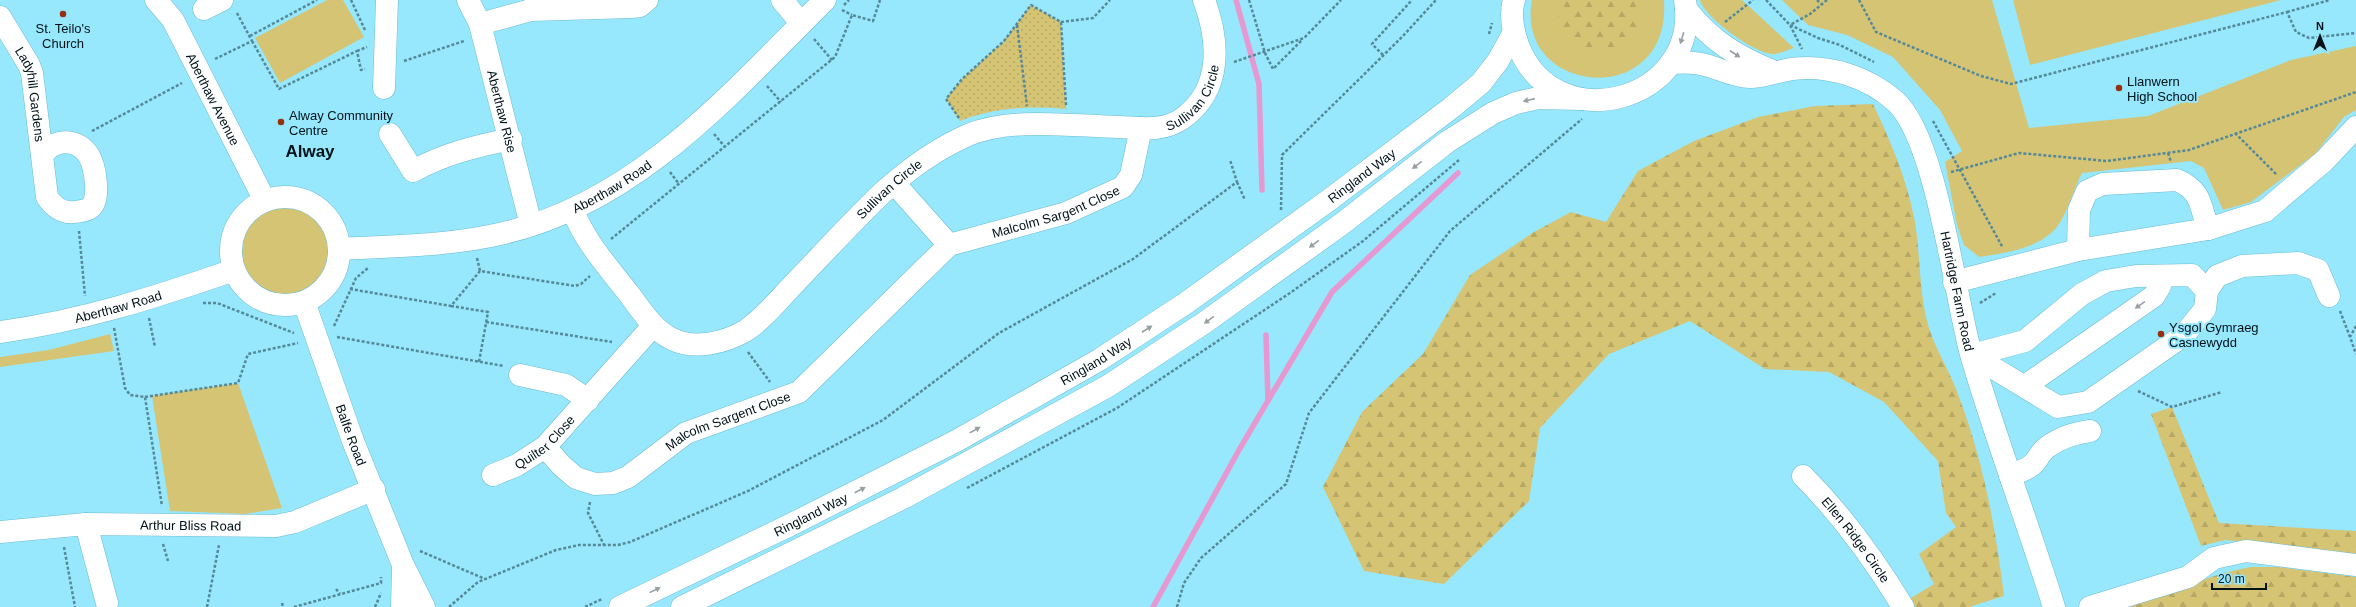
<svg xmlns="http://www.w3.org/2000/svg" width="2356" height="607" font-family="Helvetica,sans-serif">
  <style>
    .grass { fill: #d6c475 }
    .forest { fill: url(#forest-firs) }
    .park { fill: url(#park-dots) }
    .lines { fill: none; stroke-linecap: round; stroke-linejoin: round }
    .stream { stroke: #e698d1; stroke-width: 5.5 }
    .minor-casing { stroke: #6cbcd1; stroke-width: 23 }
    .major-casing { stroke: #6cbcd1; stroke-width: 23 }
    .path { stroke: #558998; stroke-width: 2.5; stroke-dasharray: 3 2; stroke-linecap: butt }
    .minor { stroke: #fff; stroke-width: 22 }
    .major { stroke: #fff; stroke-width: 22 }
    .oneway { fill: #99a0a3 }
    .poi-dot { fill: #962f0c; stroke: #97e7fd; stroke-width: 1.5 }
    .labels { text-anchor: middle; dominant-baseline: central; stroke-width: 4; stroke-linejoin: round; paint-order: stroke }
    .poi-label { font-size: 13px; fill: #001218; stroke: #97e7fd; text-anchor: start }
    .street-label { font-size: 13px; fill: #001218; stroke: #97e7fd }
    .district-label { font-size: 17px; font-weight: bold; fill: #001218; stroke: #97e7fd }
  </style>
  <defs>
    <pattern id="forest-firs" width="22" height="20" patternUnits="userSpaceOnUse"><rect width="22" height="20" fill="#d6c475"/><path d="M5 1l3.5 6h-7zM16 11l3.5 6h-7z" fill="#b6a764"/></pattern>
    <pattern id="park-dots" width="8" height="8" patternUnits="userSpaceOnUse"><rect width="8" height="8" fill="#d6c475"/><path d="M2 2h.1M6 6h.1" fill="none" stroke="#b6a764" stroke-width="1.8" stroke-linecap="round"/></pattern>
  </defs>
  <rect width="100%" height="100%" fill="#97e7fd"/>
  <path class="grass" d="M 327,0 L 343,0 L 364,37 L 280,83 L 255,38 Z
    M 1532,0 L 1664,0 C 1672,111 1514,96 1532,0 Z
    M 1700,0 L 1742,0 L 1794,48 C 1787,50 1779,54 1773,54 C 1755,54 1704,17 1700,0 Z
    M 1782,0 L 1992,0 L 2029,128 L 2148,116 L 2291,60 L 2356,46 L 2356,110 L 2344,117 L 2315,154 L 2251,202 L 2223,210 L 2204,168 L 2191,161 L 2082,173 C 2074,188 2067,214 2057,227 C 2038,249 2006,253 1979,257 L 1964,245 L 1957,225 L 1945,162 L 1962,151 L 1940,110 L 1893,57 L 1847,35 L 1808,25 Z
    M 2013,0 L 2281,0 L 2030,65 Z
    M242 251a43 43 0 1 1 86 0a43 43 0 1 1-86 0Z
    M 110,334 L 114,351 L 0,367 L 0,357 L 49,350 Z
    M 238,383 L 282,508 L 245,514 L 170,511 L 152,396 Z"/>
  <path class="forest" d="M 1560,0 L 1638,0 C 1659,64 1544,75 1560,0 Z
    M 1873,104 C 1890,140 1906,177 1914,217 C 1921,253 1918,292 1929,328 C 1936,351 1951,373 1959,397 C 1983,460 1996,529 2004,596 L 1969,607 L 1915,607 L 1911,598 L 1934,584 L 1919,554 L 1956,527 L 1946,513 L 1938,461 L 1884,402 L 1829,372 L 1765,369 L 1690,321 L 1609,354 L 1540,428 L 1529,501 L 1444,584 L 1364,571 L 1323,487 L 1362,412 L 1423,354 L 1470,275 L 1534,232 L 1571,212 L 1606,222 L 1638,171 L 1694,141 L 1758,117 L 1815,106 Z
    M 2172,407 L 2219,523 L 2356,531 L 2356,554 L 2235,541 L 2225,540 L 2201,546 L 2151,414 Z
    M 2250,567 L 2279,567 L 2356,577 L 2356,607 L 2125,607 L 2223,573 Z"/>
  <path class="park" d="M 1031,5 L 1061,22 L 1066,109 C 1030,106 994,107 960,121 L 946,99 L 962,79 L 1004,41 Z"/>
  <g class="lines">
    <path class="stream" d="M 1236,0 L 1259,84 L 1262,190
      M 1266,335 L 1268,401
      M 1153,607 L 1239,450 L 1332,292 L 1458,173"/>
    <defs>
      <g id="minor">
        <path id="s1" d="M 156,0 L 173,20 L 265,201"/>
        <path id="s2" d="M 468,0 L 480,24 L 531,225"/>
        <path d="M 782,0 L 801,23"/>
        <path d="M 204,9 L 222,0"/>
        <path d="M 1686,9 C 1712,42 1738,57 1775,72"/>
        <path id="s3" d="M 0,17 L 29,65 L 32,73 L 47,197 C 54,207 62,214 75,212 C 80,211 86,211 90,208 C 101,200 95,166 89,156 C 78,138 55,138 43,154"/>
        <path d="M 480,24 L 531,10 L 631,7 L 640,6 L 647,0"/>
        <path id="s4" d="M 1671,63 C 1683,62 1697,62 1709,66 C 1722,70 1736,77 1750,77 C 1763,77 1778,71 1792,69 C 1828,64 1868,77 1895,101 C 1937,138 1955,299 1972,358 C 1997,442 2028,524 2054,607"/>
        <path d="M 384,88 L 387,0"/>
        <path d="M 390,134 L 413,171 C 444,154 476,146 511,139"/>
        <path d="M 894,183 L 949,245"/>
        <circle cx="285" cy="251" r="54"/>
        <path id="s5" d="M 573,210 C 584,241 609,268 629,294 C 642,311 653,330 672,339 C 694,350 724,343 745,331 C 762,320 776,303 790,288 C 820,257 849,225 880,195 C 907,170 934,150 968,135 C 1011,117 1072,126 1119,127 C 1141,128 1164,132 1183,118 C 1223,89 1219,40 1204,0"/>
        <path id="s6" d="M 339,249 C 394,246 450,246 504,233 C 638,202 731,93 825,0"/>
        <path d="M 2078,250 L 2079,210 L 2087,191 L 2103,184 L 2177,180 C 2202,191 2200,205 2208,229"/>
        <path d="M 2192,275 L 2207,291 L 2205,309 L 2184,335 L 2088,402 L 2058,407 L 1972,355 L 2025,341 L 2082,294 L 2106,281 L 2136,276 Z"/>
        <path d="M 1954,282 L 2078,250 L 2208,229 L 2265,211 L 2324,161 L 2356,127"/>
        <path d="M 2207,291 L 2217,276 L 2242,266 L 2298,263 L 2318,270 L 2329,296"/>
        <path id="s7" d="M 304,302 L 353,441 L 403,565 L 424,607"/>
        <path id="s8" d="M 0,332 C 82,321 156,297 234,270"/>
        <path d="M 520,375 L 566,385 L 588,400"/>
        <path d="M 2025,386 L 2154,296 L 2160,286 L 2156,276"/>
        <path id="s9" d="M 545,447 L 562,466 L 576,478 L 595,484 L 613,483 L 628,477 L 686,433 L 799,392 L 949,245 L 1066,213 L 1123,187 L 1131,175 L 1141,128"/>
        <path id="s10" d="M 493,475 L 517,465 L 545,447 L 653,326"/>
        <path d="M 2010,475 C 2018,472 2028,470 2035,462 C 2039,457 2041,452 2046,448 C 2059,438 2075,433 2090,431"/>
        <path id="s11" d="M 1803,476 C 1843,516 1874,559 1903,607"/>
        <path d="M 86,524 L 107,603"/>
        <path id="s12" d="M 0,532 L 86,524 L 276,526 L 295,522 L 374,489"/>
        <path d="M 402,607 L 403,570"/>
        <path d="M 2090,607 L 2188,577 L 2214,558 L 2246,551 L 2356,565"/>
      </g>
      <g id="major">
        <path d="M 1514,0 C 1510,14 1513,31 1518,45 C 1554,141 1701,102 1685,0"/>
        <path id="s13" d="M 620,607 L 788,526 L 958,440 L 1099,360 L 1186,303 L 1329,200 L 1451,108 L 1481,83 L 1498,61 L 1514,32"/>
        <path d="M 682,607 L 903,498 L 1108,386 L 1204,323 L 1343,223 L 1447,142 L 1493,113 L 1516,103 L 1538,98 L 1581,99"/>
      </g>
    </defs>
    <use href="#minor" class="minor-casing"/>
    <use href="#major" class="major-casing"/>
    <path class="path" d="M 351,0 L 365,30
      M 1249,0 L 1265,53 L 1273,69 L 1302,40
      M 1766,0 L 1790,25 L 1802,49
      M 1817,0 L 1821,4
      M 1827,0 L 1810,14 L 1790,25 L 1818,38 L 1840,45 L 1874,62
      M 1859,0 L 1876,32 L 1981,76 L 2011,84 L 2287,12 L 2296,32 L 2309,38 L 2356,33
      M 844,5 L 849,0
      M 842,10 L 852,15
      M 2287,12 L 2330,0
      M 1061,22 L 1093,18 L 1110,0
      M 1725,22 L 1753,0
      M 1017,25 L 1027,106
      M 1489,34 L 1492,23
      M 250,36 L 317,0
      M 814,39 L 832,60
      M 252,41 L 279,89 L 357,51 L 361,70 L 365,69
      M 357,51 L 367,47
      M 1383,55 L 1372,44 L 1412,0
      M 215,59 L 252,41 L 237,13
      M 404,61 L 464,41
      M 1234,62 L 1304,38 L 1341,0
      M 767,86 L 781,102
      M 959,118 L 946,99 L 962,79 L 1004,41 L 1031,5 L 1061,22 L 1066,105
      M 1933,121 L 2003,248
      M 92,131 L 182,83
      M 2235,133 L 2277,175
      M 714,134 L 725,147
      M 2168,153 L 2171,162
      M 670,172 L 679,184
      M 1951,172 L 2019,153 L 2107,161 L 2189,150 L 2356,92
      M 1237,182 L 1245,200
      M 1281,210 L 1282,155 L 1402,37 L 1436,0
      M 79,231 L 85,296
      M 611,239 L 835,57 L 852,15 L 873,21 L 880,0
      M 477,258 L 480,271
      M 350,289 L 451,306 L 480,271 L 575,286 L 581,284 L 590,276
      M 203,303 L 217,303 L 294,333
      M 1980,303 L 1996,293
      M 451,306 L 488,312 L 479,362
      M 2340,311 L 2350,337
      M 149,318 L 155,347
      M 486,322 L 612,342
      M 334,326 L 356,278 L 368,268
      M 2356,326 L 2350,337 L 2356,354
      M 114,328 L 125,388 L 130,395 L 145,397 L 162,506
      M 337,337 L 504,366
      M 748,352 L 770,382
      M 2138,391 L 2172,407 L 2222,392
      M 145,397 L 238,383 L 248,354 L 298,343
      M 967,488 L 1117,408 L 1290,293 L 1363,241 L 1459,160
      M 590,502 L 588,513 L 604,545
      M 163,544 L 168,561
      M 64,547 L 75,607
      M 420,551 L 485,579
      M 336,589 L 340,594
      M 282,603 L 283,607
      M 207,607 L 219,545
      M 294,607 L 381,583 L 381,577
      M 375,607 L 381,593
      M 449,607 L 478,582 L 556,550 L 579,545 L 618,545 L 630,542 L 748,491 L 883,420 L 999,333 L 1133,259 L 1237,182 L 1230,160
      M 585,607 L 602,599
      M 1177,607 L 1184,583 L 1201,558 L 1286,484 L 1309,413 L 1450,231 L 1582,119"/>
    <use href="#minor" class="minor"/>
    <use href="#major" class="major"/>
  </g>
  <defs><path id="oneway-solid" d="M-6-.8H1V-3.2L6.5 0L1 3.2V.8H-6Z"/></defs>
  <g class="oneway">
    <use href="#oneway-solid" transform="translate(1682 38) rotate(107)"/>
    <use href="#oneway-solid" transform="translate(1735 54) rotate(33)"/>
    <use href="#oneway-solid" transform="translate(1529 100) rotate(167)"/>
    <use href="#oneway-solid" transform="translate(1417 165) rotate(142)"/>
    <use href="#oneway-solid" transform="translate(1314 244) rotate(144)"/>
    <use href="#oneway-solid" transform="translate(2140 305) rotate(145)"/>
    <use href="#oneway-solid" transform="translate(1209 320) rotate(144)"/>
    <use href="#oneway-solid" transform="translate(1147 329) rotate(-33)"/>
    <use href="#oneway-solid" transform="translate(975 430) rotate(-29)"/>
    <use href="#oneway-solid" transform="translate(860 490) rotate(-27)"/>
    <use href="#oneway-solid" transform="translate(655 590) rotate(-26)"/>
  </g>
  <g class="poi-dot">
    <circle cx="63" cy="14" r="4"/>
    <circle cx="2119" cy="88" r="4"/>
    <circle cx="281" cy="122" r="4"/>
    <circle cx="2161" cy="334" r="4"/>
  </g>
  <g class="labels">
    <g class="poi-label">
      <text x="63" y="28" text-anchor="middle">St. Teilo's<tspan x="63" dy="15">Church</tspan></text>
      <text x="2127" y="81">Llanwern<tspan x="2127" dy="15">High School</tspan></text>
      <text x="289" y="115">Alway Community<tspan x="289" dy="15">Centre</tspan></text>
      <text x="2169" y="327">Ysgol Gymraeg<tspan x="2169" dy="15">Casnewydd</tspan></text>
    </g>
    <g class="street-label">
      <text stroke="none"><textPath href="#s5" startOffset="780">Sullivan Circle</textPath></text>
      <text stroke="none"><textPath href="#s3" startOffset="85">Ladyhill Gardens</textPath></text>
      <text stroke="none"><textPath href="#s1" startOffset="115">Aberthaw Avenue</textPath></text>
      <text stroke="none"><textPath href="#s2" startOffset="117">Aberthaw Rise</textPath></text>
      <text stroke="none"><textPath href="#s13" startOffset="860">Ringland Way</textPath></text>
      <text stroke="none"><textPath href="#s6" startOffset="284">Aberthaw Road</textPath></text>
      <text stroke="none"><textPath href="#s5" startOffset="443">Sullivan Circle</textPath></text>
      <text stroke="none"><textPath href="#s9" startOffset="613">Malcolm Sargent Close</textPath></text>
      <text stroke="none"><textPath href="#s4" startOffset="437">Hartridge Farm Road</textPath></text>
      <text stroke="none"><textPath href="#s8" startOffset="121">Aberthaw Road</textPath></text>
      <text stroke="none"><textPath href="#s13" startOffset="536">Ringland Way</textPath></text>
      <text stroke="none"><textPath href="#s9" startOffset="214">Malcolm Sargent Close</textPath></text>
      <text stroke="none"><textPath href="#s7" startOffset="141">Balfe Road</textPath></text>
      <text stroke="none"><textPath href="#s10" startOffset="62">Quilter Close</textPath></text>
      <text stroke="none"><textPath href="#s13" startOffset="212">Ringland Way</textPath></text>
      <text stroke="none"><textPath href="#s12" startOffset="191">Arthur Bliss Road</textPath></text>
      <text stroke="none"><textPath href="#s11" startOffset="83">Ellen Ridge Circle</textPath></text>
    </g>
    <g class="district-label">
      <text x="310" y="151">Alway</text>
    </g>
  </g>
  <g transform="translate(2320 36)" stroke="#97e7fd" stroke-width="3" paint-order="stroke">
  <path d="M0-3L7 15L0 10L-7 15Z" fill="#001218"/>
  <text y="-6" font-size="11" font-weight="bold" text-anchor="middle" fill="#001218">N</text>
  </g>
  <path d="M2212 583v6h54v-6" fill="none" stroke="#001218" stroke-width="2"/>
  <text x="2218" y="583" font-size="12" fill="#001218" stroke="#97e7fd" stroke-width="3" paint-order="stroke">20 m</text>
</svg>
